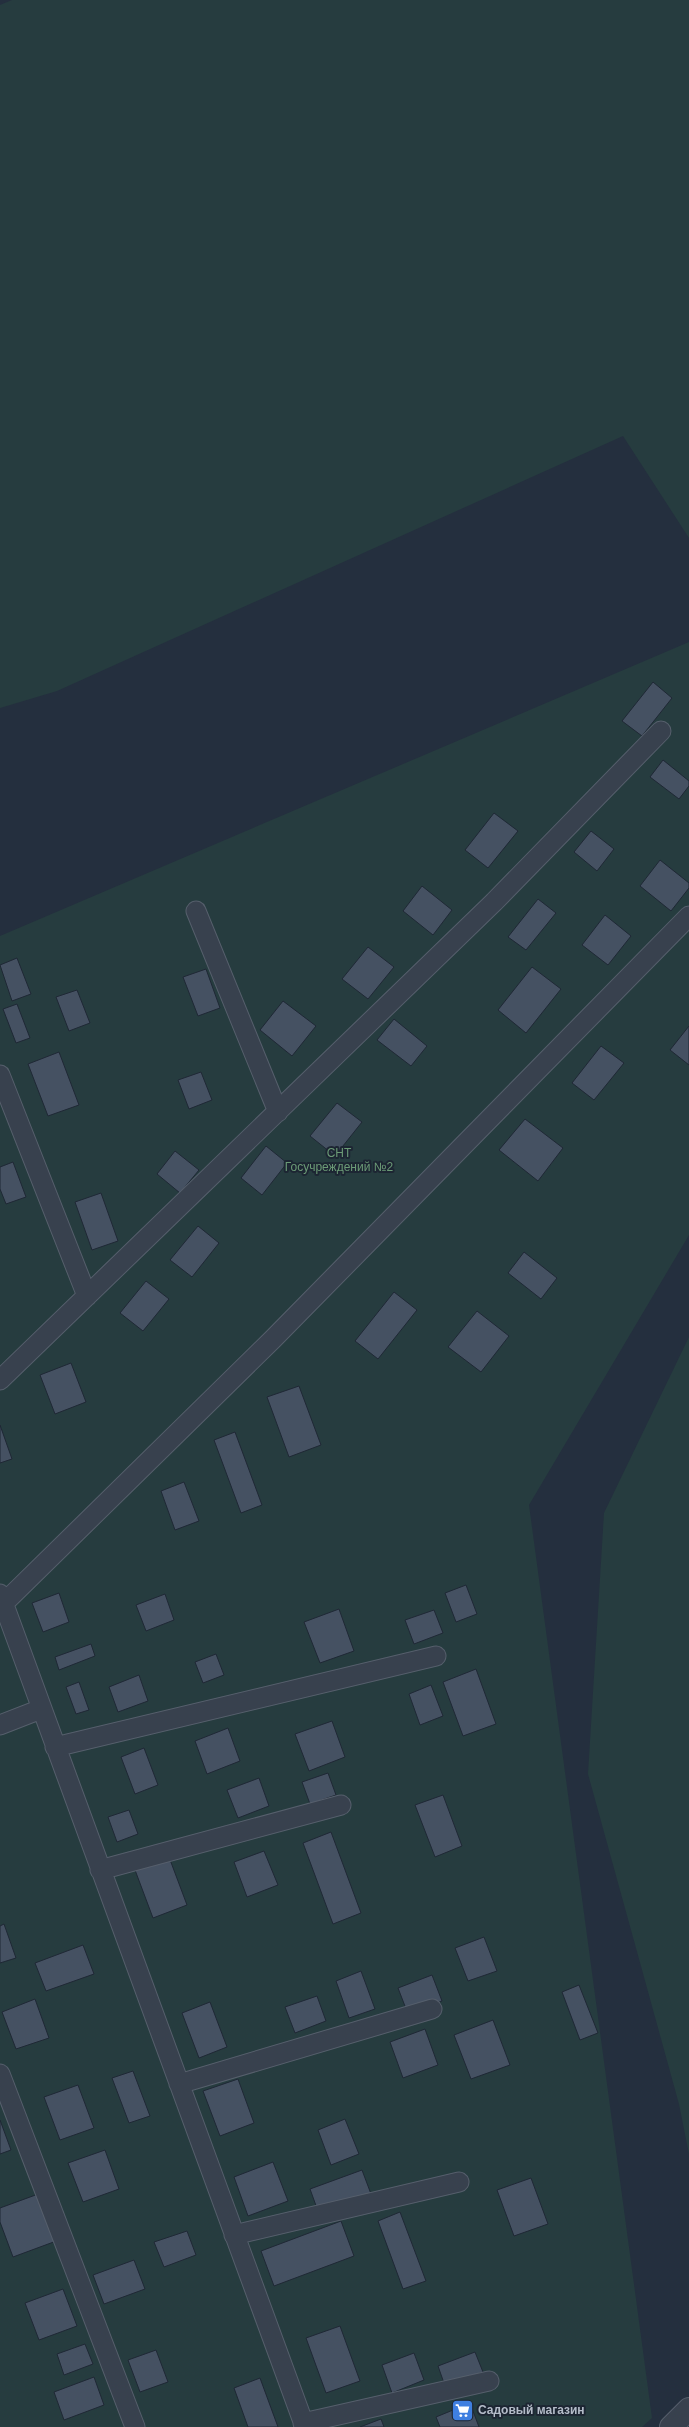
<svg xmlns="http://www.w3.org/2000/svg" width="689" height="2427" font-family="Arial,sans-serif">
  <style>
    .green { fill: #263c3f }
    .building { fill: #455162; stroke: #1f2835 }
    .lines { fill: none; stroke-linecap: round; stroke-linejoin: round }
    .lane-casing { stroke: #565f6c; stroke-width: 21 }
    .street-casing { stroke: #565f6c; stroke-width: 24 }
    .lane { stroke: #38414e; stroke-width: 19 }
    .street { stroke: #38414e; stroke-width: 22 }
    .labels { text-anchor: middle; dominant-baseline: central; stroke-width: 4; stroke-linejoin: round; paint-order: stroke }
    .park-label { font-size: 12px; fill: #6b9a76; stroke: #1d2633 }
    .poi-label { font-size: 12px; font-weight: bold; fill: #b4bcc9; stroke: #1d2633; text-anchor: start }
  </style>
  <rect width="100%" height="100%" fill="#242f3e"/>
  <path class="green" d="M 12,0 L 689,0 L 689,538 L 623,436 L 57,691 L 0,708 L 0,5 Z
    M 689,642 L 689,1235 L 529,1505 L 652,2418 L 642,2427 L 0,2427 L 0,936 Z
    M 689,1337 L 689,2154 L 679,2104 L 588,1774 L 604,1513 Z"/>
  <path class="building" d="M 653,682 L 672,698 L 642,736 L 622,721 Z
    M 663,760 L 689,781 L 689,786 L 679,799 L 650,777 Z
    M 494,813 L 518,831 L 488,868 L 465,850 Z
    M 591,831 L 614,849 L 597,871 L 574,852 Z
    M 660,860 L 689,883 L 689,888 L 671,911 L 640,886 Z
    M 422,886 L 452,910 L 433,935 L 403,911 Z
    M 538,899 L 556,913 L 526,950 L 508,937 Z
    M 605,915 L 631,936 L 608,965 L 582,945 Z
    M 368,947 L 394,967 L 368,999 L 342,979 Z
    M 17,958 L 31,994 L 12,1001 L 0,965 Z
    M 532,967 L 561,989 L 526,1033 L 498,1010 Z
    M 206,969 L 220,1008 L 198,1016 L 183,977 Z
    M 77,990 L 90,1023 L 69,1031 L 56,997 Z
    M 283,1001 L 316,1026 L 292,1056 L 260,1030 Z
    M 17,1004 L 30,1038 L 16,1043 L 3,1009 Z
    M 394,1019 L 427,1046 L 411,1066 L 377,1040 Z
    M 689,1026 L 689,1065 L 670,1050 Z
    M 601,1046 L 624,1063 L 594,1100 L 572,1083 Z
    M 59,1052 L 79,1105 L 48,1116 L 28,1064 Z
    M 201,1072 L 212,1100 L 189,1109 L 178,1080 Z
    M 337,1103 L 362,1122 L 335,1156 L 310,1136 Z
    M 525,1119 L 563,1148 L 538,1181 L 499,1150 Z
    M 266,1146 L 287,1163 L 262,1195 L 241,1178 Z
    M 175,1151 L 199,1170 L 180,1193 L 157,1174 Z
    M 13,1162 L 26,1197 L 6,1204 L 0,1189 L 0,1167 Z
    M 101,1193 L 118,1241 L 92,1250 L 75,1202 Z
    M 198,1226 L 219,1243 L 192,1277 L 170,1260 Z
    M 524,1252 L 557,1278 L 541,1299 L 508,1273 Z
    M 146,1281 L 169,1299 L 143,1331 L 120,1313 Z
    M 394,1292 L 417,1310 L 378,1359 L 355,1341 Z
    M 477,1311 L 509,1336 L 481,1372 L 448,1347 Z
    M 71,1363 L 86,1402 L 55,1414 L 40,1375 Z
    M 299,1386 L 321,1445 L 289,1457 L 267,1397 Z
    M 0,1425 L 12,1459 L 0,1463 Z
    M 235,1432 L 262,1505 L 241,1513 L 214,1440 Z
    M 184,1482 L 199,1521 L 175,1530 L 161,1491 Z
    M 466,1585 L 477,1614 L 456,1622 L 445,1593 Z
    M 59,1593 L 69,1622 L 43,1632 L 32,1603 Z
    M 165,1594 L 174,1620 L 146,1631 L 136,1605 Z
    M 339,1609 L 354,1651 L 320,1663 L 304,1622 Z
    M 434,1610 L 443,1633 L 414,1644 L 405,1620 Z
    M 91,1644 L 95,1656 L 59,1670 L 55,1657 Z
    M 216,1654 L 224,1675 L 203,1683 L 195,1662 Z
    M 476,1669 L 496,1724 L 463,1736 L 443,1682 Z
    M 139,1675 L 148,1701 L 118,1712 L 109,1687 Z
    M 79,1682 L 89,1710 L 76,1714 L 66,1687 Z
    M 431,1685 L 443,1716 L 420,1725 L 409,1694 Z
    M 332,1721 L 345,1757 L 309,1771 L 295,1734 Z
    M 228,1728 L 240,1761 L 207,1774 L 195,1741 Z
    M 144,1748 L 158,1785 L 135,1794 L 121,1757 Z
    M 328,1773 L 336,1795 L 310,1804 L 302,1782 Z
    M 259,1778 L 269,1806 L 238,1818 L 227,1790 Z
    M 443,1795 L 462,1846 L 435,1857 L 415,1805 Z
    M 129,1810 L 138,1834 L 117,1842 L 108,1817 Z
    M 331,1832 L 361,1913 L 333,1924 L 303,1843 Z
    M 264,1851 L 278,1885 L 247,1897 L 234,1862 Z
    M 169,1857 L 187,1905 L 153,1918 L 135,1870 Z
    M 4,1924 L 16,1958 L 0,1963 L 0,1926 Z
    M 484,1937 L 497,1971 L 468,1981 L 455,1948 Z
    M 83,1945 L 94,1974 L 46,1991 L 35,1963 Z
    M 361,1971 L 375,2009 L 349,2018 L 336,1981 Z
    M 432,1975 L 442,2001 L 408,2014 L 398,1988 Z
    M 579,1985 L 598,2033 L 580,2040 L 562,1992 Z
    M 317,1996 L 326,2021 L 295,2033 L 285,2007 Z
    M 35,1999 L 49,2038 L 16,2049 L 2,2012 Z
    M 210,2002 L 227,2047 L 199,2058 L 182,2013 Z
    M 493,2020 L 510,2065 L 471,2079 L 454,2035 Z
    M 425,2029 L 438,2065 L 403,2078 L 390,2042 Z
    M 133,2071 L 150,2116 L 129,2123 L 112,2078 Z
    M 238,2079 L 254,2123 L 220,2136 L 203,2091 Z
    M 78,2085 L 94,2128 L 60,2140 L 44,2097 Z
    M 345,2119 L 359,2154 L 331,2165 L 318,2130 Z
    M 0,2120 L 11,2150 L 0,2154 Z
    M 105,2150 L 119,2189 L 83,2202 L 68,2163 Z
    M 273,2162 L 288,2201 L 248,2216 L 234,2177 Z
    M 362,2170 L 371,2194 L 319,2214 L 310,2189 Z
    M 531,2178 L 548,2224 L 514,2236 L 497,2190 Z
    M 41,2193 L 59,2240 L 13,2257 L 0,2222 L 0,2208 Z
    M 400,2212 L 426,2281 L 403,2289 L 378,2221 Z
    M 341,2221 L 354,2256 L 274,2286 L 261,2251 Z
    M 187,2231 L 196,2255 L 164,2267 L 154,2242 Z
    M 134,2260 L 145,2289 L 104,2304 L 93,2275 Z
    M 63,2289 L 77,2326 L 39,2340 L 25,2303 Z
    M 340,2326 L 360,2381 L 326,2393 L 306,2338 Z
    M 85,2344 L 93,2364 L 64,2375 L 57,2354 Z
    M 156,2350 L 168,2382 L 140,2392 L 128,2360 Z
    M 475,2352 L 483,2372 L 445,2386 L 438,2366 Z
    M 414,2353 L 424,2380 L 392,2393 L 382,2365 Z
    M 94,2377 L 104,2405 L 64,2420 L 54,2392 Z
    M 260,2378 L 278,2427 L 248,2427 L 234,2388 Z
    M 470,2403 L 479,2427 L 440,2427 L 436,2417 Z
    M 381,2419 L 384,2427 L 360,2427 Z"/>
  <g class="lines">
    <defs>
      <path id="lane" d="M 196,911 L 278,1112
        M 0,1075 L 87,1296
        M 0,1380 L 494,902 L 661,731
        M 0,1594 L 305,2427
        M 4,1603 L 273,1339 L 689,916
        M 0,1725 L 41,1709
        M 55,1747 L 436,1656
        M 100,1870 L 341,1805
        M 0,2074 L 135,2427
        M 179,2084 L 432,2009
        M 234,2235 L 459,2182
        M 303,2423 L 489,2381"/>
      <path id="street" d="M 671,2427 L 689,2409"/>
    </defs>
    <use href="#lane" class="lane-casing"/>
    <use href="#street" class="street-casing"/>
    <use href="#lane" class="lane"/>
    <use href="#street" class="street"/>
  </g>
  <defs>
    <symbol id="supermarket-square" viewBox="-11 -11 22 22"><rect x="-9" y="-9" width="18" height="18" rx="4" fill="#3f7fe0" stroke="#1d2633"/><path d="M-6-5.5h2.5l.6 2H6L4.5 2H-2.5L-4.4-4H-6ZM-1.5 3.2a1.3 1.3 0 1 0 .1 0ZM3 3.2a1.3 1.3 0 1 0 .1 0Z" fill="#fff"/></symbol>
  </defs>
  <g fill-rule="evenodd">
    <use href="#supermarket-square" x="450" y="2398" width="25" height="25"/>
  </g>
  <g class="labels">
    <g class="park-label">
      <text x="339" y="1153">СНТ<tspan x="339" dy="14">Госучреждений №2</tspan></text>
    </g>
    <g class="poi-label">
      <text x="478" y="2410">Садовый магазин</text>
    </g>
  </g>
</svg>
